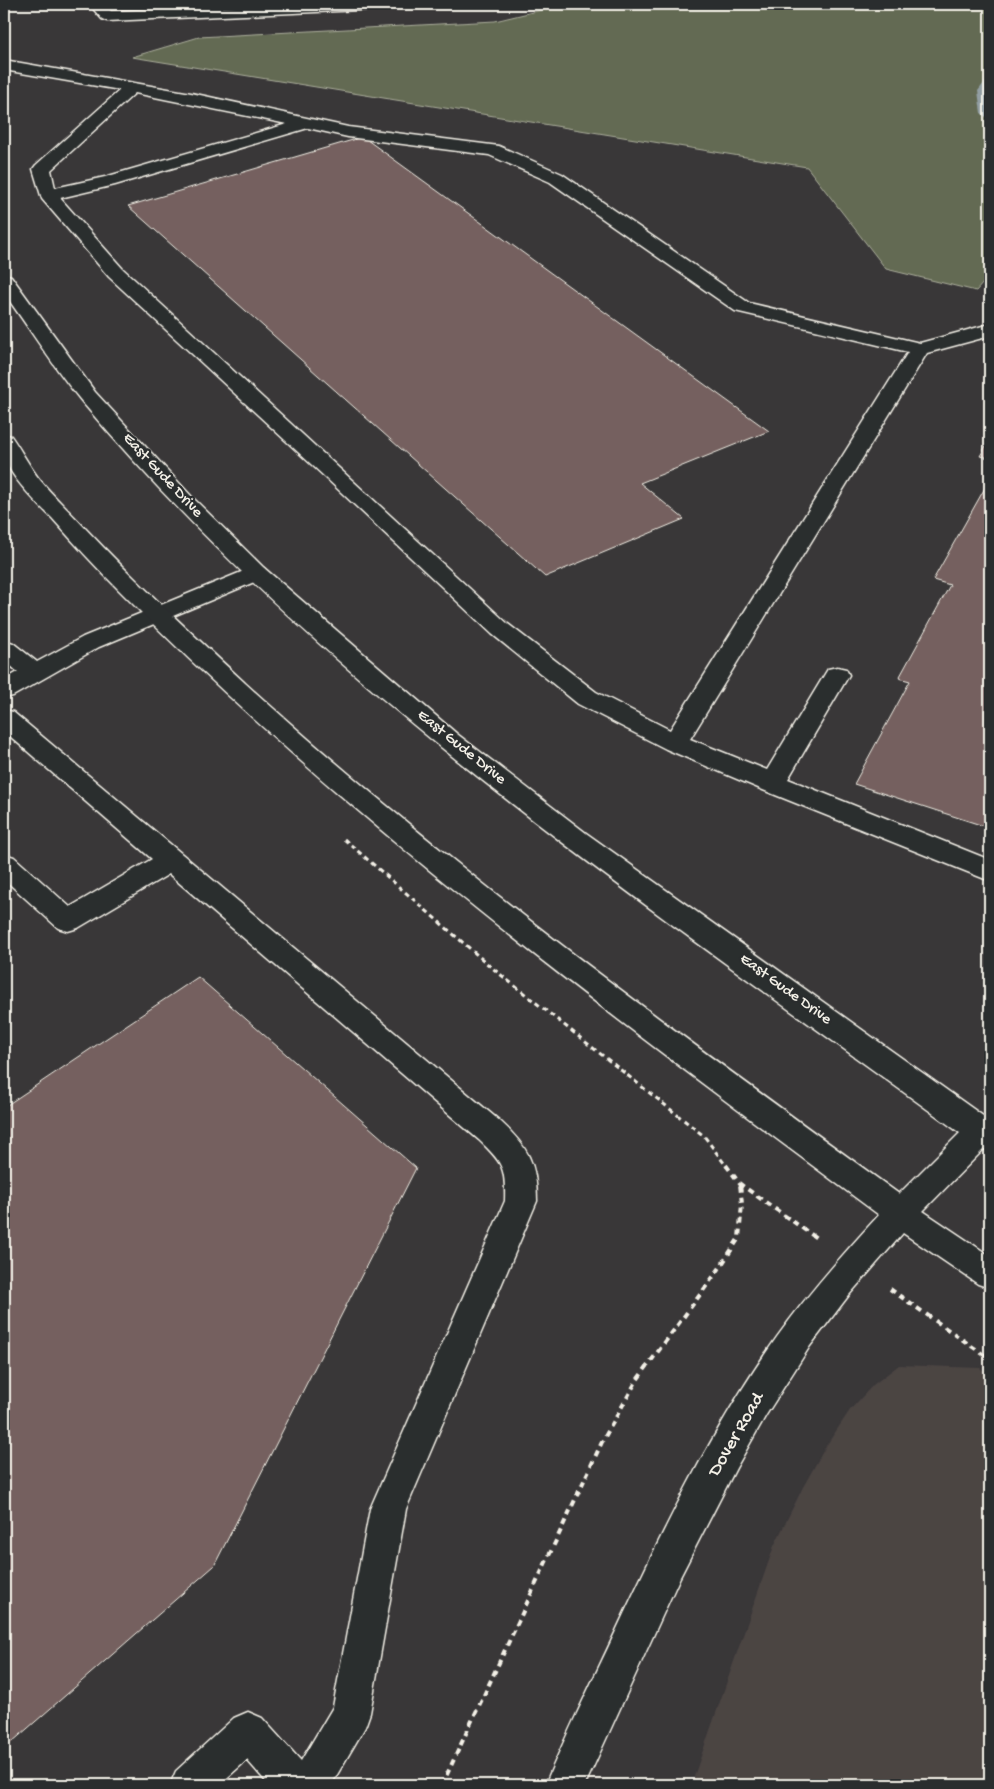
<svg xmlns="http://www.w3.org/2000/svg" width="994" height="1789" font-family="'Gochi Hand',sans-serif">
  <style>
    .built { fill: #4b4443 }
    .green { fill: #636b52; stroke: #acae9d }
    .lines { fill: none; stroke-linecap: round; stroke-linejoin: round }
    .stream { fill: #929ea3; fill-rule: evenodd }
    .building { fill: #74615e; stroke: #f4f1e8 }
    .lane-casing { stroke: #f4f1e8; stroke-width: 3 }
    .secondary-casing { stroke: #f4f1e8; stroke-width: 3 }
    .path-far1 { stroke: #f4f1e8; stroke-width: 3; stroke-dasharray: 5 4; stroke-linecap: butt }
    .path { stroke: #f4f1e8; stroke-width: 4; stroke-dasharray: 6 5; stroke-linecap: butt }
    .lane { fill: #2a2d2e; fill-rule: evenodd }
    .secondary { fill: #2a2d2e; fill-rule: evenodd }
    .labels { text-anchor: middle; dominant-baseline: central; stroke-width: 4.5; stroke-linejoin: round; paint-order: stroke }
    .street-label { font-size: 16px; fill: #f4f1e8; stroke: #2a2d2e }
    .near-street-label { font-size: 19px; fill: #f4f1e8; stroke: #2a2d2e }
  </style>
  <rect width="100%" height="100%" fill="#393738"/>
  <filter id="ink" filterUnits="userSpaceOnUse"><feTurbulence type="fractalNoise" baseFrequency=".02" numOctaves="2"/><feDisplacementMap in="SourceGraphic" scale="10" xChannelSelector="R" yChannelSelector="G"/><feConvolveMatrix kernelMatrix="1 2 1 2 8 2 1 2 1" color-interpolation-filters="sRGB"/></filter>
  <g filter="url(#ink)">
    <path class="built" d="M 899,1365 L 980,1368 L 990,1375 L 990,1785 L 691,1785 L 774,1546 L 803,1487 L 826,1446 L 850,1410 L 873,1385 Z"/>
    <path class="green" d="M 566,4 L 990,4 L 990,275 L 976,291 L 886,269 L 807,167 L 132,57 L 199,37 L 495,21 Z"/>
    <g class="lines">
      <path class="stream" d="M 990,78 L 990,86 L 986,91 L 990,120 L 981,113 L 978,91 L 987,79 Z"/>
    </g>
    <path class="building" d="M 363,137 L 769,431 L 640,483 L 684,519 L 545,577 L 128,206 Z
      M 990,439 L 990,458 L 980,456 Z
      M 990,479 L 990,828 L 854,784 L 910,681 L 899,678 L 950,585 L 933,580 Z
      M 198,977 L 416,1168 L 214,1566 L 4,1749 L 4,1107 Z"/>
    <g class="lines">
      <defs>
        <path id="lane" d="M 89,4 L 104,4 L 111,11 L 285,4 L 392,4 L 389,7 L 384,9 L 107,21 L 102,19 Z
          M 4,60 L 191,93 L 348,127 L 499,146 L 562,174 L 749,303 L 920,343 L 990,324 L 990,336 L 927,353 L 690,739 L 767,770 L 828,669 L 837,667 L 846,669 L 849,675 L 788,779 L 990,860 L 990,881 L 763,790 L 666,749 L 578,704 L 492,634 L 325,477 L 109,277 L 42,199 L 33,169 L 36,165 L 120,90 L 4,70 ZM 135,93 L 287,124 L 105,177 L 55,188 L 51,170 ZM 308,128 L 348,137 L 489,155 L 550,182 L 735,311 L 908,352 L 670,730 L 596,692 L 508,624 L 123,269 L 60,198 L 115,185 Z
          M 256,566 L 264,568 L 267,573 L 264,578 L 99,647 L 13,696 L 4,698 L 4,680 L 18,672 L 4,660 L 4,640 L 13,643 L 37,662 L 83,637 Z
          M 4,710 L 13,712 L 501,1122 C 528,1147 537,1164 537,1201 L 406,1509 L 370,1713 L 365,1727 L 331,1785 L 269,1785 L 247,1760 L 219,1785 L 170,1785 L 176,1771 L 234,1718 L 248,1712 L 262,1718 L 301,1761 L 333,1707 L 370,1509 L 505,1201 C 506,1168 503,1163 479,1140 L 169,874 L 78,928 L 68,931 L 58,928 L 4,879 L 4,854 L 14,857 L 70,907 L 152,859 L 4,731 Z"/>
        <path id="secondary" d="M 4,274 L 11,276 L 95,392 L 193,498 L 264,568 L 365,655 L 457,734 L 586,833 L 990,1121 L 990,1151 L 984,1149 L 923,1211 L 990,1256 L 990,1288 L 978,1284 L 903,1233 L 849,1295 L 810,1346 L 766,1415 L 736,1468 L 680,1577 L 585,1785 L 545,1785 C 567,1733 592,1682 616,1631 C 663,1530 713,1427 777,1337 C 808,1294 843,1254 879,1215 C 615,1019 348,822 117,588 C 94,565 73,542 52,518 C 37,503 11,478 4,457 C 2,451 4,441 4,434 L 11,436 C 21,450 29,466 40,480 C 54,497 70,512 84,527 C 136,582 190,632 245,683 C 450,869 675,1032 899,1194 L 960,1133 C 653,909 330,695 83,403 C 54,368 30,329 4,293 Z"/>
      </defs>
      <use href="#lane" class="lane-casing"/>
      <use href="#secondary" class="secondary-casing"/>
      <path class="path-far1" d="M 344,839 L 491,967 L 704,1136 L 727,1167"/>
      <path class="path" d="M 726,1165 L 740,1184 L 819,1240
        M 890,1289 L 990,1359
        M 442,1785 L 602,1442 L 637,1380 L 719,1269 L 739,1238 L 742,1204 L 740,1184"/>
      <use href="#lane" class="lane"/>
      <use href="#secondary" class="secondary"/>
    </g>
  </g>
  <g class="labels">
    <g class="street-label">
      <text transform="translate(162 476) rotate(47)">East Gude Drive</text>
      <text transform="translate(461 748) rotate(39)">East Gude Drive</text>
      <text transform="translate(785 990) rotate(36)">East Gude Drive</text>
    </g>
    <g class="near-street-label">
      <text transform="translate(737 1435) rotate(-60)">Dover Road</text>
    </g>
  </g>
  <rect width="994" height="1789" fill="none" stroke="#2a2d2e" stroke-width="20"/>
  <rect x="10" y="10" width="974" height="1769" fill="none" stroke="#f4f1e8" stroke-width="2" filter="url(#ink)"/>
</svg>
